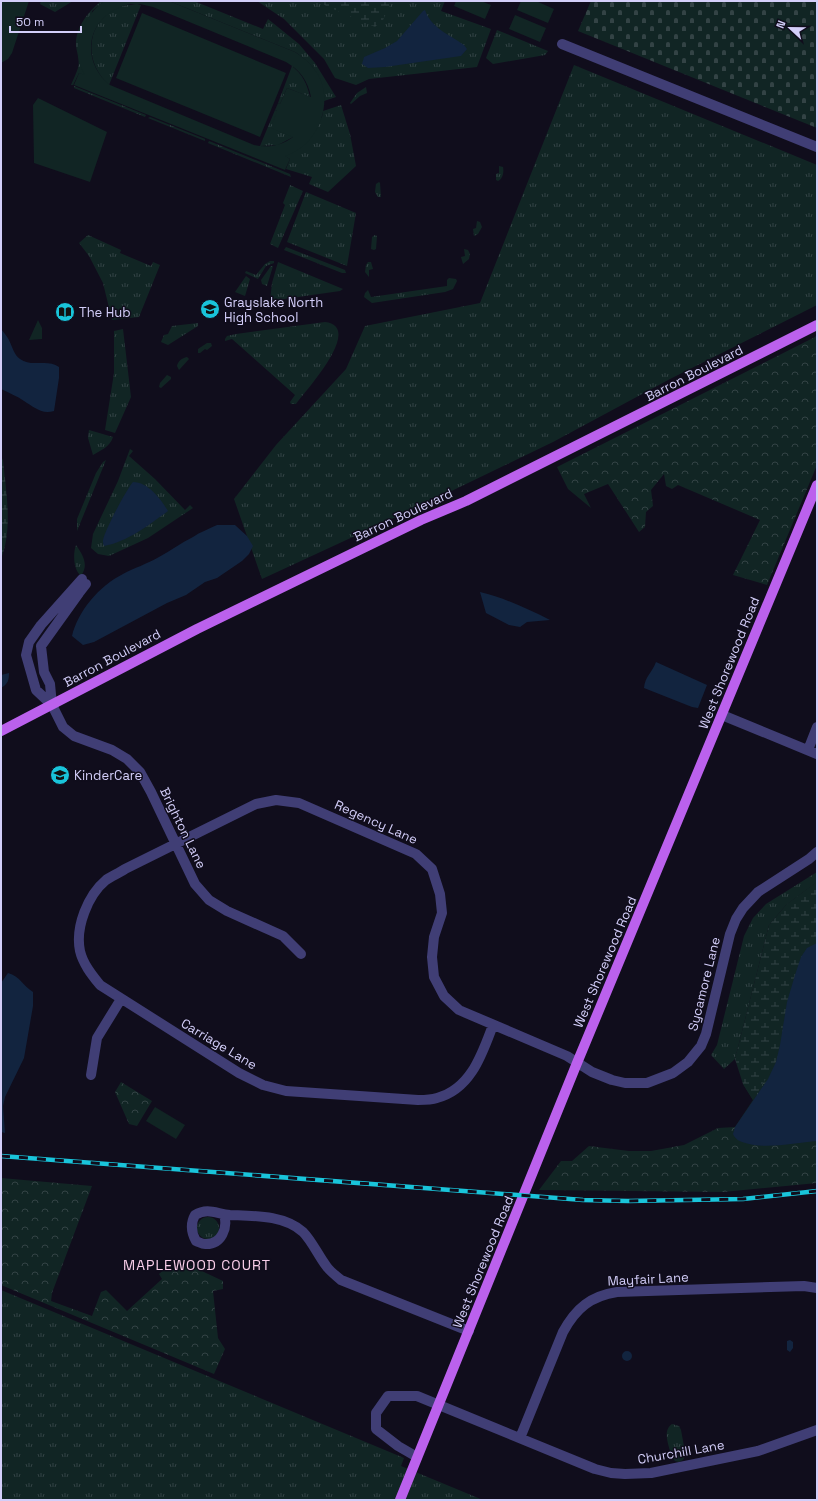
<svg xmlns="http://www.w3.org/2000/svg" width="818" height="1501" font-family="'Space Grotesk',sans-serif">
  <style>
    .grass { fill: url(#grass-tufts) }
    .forest { fill: url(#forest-crowns) }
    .wetland { fill: url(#wetland-marsh) }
    .cemetery { fill: url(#cemetery-stones) }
    .garden { fill: #112524; fill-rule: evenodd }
    .water { fill: #12243f }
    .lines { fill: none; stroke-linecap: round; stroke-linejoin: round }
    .minor { stroke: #403e75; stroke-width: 10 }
    .major { stroke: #bb61ed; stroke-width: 10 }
    .rail-casing { stroke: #19c4da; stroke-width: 4.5 }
    .rail { stroke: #100d1c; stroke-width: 3; stroke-dasharray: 9; stroke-linecap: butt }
    .labels { text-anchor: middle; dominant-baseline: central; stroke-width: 3; stroke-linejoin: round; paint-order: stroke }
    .poi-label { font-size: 13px; fill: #d3cef9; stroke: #100d1c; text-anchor: start }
    .street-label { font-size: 13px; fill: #d3cef9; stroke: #100d1c }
    .neighbourhood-label { font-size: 14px; letter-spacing: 1px; fill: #facfea; stroke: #100d1c }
  </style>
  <defs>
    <pattern id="grass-tufts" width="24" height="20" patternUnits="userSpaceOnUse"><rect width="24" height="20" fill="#112524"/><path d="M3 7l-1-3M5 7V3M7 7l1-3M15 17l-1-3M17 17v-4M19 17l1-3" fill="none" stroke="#334345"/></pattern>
    <pattern id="forest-crowns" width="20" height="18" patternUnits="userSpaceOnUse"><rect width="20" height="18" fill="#112524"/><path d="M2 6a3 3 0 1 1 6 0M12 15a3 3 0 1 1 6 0" fill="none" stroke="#334345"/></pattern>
    <pattern id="wetland-marsh" width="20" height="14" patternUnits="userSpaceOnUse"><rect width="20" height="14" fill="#112524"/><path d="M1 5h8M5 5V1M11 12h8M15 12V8" fill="none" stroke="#334345"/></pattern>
    <pattern id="cemetery-stones" width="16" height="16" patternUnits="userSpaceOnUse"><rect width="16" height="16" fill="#112524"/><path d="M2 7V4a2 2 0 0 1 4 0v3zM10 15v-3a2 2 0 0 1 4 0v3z" fill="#334345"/></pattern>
  </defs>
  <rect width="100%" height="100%" fill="#100d1c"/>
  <path class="grass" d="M 41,1 L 73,1 L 55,12 L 40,4 Z
    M 101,1 L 104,1 L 92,11 L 85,76 L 79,73 L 73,85 L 71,85 C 73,80 76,74 78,68 C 80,61 77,53 76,46 C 75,28 88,12 101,1 Z
    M 169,1 L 194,1 L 263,29 L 268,19 L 299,44 L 315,63 L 336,97 L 324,101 C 321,77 316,66 295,52 Z
    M 257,1 L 445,1 L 441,11 L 491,29 L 477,67 L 369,79 L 356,85 L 335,78 L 324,59 L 284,19 Z
    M 137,4 L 141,5 L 109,85 C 84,63 85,24 116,8 C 122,5 130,5 137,4 Z
    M 497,30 L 548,51 L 545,55 L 493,64 L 486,58 Z
    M 574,65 L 817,165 L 817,305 L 670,379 L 553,442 L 437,498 L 262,579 L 234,499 L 276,445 L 346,369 L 365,326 L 480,303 Z
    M 292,66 C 303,75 307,84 310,97 L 287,88 L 280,104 L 278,103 Z
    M 74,86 L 146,115 L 145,117 L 74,88 Z
    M 366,87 L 367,93 L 360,96 L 351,104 L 350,103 L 357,93 Z
    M 341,105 L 350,134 L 356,166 L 328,192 L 309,184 L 312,177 L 286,169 L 290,159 L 284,156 L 322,117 L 323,111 Z
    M 275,110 L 277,111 L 293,137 L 278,145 L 260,146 Z
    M 150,117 L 205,139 L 205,141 L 148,118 Z
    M 209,141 L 290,174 L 291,177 L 208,143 Z
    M 499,166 L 503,167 C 504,172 503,179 498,181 L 496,180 L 496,174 L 499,173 Z
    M 379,182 L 380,183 L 381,197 L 378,197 L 375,192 L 376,184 Z
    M 290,185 L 303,191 L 278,248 L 270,244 L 285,205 L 283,203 Z
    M 306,192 L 356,213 L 347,266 L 287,242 Z
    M 477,221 L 480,222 L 482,227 L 478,234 L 474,236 L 473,229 L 476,228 Z
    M 88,235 L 121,250 L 120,253 L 151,266 L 153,262 L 160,265 L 139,317 L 112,320 L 103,283 L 89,256 L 79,243 Z
    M 375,235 L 377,236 L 376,249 L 374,250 L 371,249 L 372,237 Z
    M 286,247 L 345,270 L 346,273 L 342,273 L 284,250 Z
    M 464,249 L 468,250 L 470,254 L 469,259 L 463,264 L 461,257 L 465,256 Z
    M 270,261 L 274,261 L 274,263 L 266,266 L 258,279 L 245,273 L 246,271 L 256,275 L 265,264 Z
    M 278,262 L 343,289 L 340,291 L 270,301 L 272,283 Z
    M 368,262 L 371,262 L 373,269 L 369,270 L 369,277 L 365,272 L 366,265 Z
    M 271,266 L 273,266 L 267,286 L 262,284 L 261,280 Z
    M 246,276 L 250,279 L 245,296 L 235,292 Z
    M 449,278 L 456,279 L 457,281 L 453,289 L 445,292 L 372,303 L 364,297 L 365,293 L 368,290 L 371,297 L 447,286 L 447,280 Z
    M 325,322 C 365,327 304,392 296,404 L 291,404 L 290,402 L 295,395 L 232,339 L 225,341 L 225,339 L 227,336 L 236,334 Z
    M 198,323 L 198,326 L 168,345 L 161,342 L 164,335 L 168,334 L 172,326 Z
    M 123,329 L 131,397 L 115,433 L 105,430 L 114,373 L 114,331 Z
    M 207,343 L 211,343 L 212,346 L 207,350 L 205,349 L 200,353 L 198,353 L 198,349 Z
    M 187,357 L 189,359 L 179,370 L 177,366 C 178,361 182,358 187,357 Z
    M 167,375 L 171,377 L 171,379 L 161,388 L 159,387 L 160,383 Z
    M 89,430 L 113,437 C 110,447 101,450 93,455 L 88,438 Z
    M 130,449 L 133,451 L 129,456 L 155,479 L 185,510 L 190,505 L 193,508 L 148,538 L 109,556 L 98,554 L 91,548 L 93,534 L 118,481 Z
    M 106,460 L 77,531 L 77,519 L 96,473 L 103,462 Z
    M 76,545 C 83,555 89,565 81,576 C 73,569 73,553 76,545 Z
    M 817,872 L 817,882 L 786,905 L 769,925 L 735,1059 L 724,1069 L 711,1055 L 717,1045 L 744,936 L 753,918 L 766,904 Z
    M197 1228a11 11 0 1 1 22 0a11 11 0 1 1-22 0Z
    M 1,1290 L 404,1458 L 401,1466 L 483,1500 L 1,1500 Z
    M 672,1424 L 679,1426 L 681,1430 L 685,1452 L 671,1455 C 669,1445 662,1431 672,1424 Z
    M 686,1454 L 683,1460 L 679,1462 L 675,1461 L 672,1457 Z"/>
  <path class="forest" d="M 817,336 L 817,465 L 767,585 L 733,575 L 760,520 L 678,485 L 672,489 L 666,486 L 664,474 L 651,490 L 653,506 L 646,512 L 645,527 L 639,532 L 608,484 L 584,494 L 591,508 L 568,489 L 557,467 Z
    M 817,882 L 817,1183 L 723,1192 L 539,1190 L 561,1161 L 572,1161 L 589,1146 L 629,1151 L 651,1151 L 684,1145 L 718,1128 L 735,1127 L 753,1100 L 743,1084 L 786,905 Z
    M 121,1082 L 152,1101 L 137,1126 L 129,1124 L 115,1092 Z
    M 1,1178 L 92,1186 L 52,1293 L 51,1301 L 92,1316 L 101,1292 L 106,1290 L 127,1311 L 162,1279 L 159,1274 L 167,1267 L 174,1270 L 189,1265 L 223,1281 L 223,1289 L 213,1291 L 218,1338 L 225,1349 L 214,1374 L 1,1285 Z"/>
  <path class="wetland" d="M 320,1 L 392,1 L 383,20 L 375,27 L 326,6 Z
    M 1,457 L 3,460 C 6,492 13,528 1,559 Z
    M 817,882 L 817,944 L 783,1028 L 776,1062 L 753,1100 L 743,1084 L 735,1059 L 769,925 L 786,905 Z"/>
  <path class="cemetery" d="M 591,1 L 817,1 L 817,128 L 578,31 Z"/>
  <path class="garden" d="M 1,1 L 29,1 L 12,53 L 8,59 L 1,63 Z
    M 104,1 L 169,1 L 295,52 C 306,59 316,68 321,81 C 332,110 315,147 285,156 L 290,159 L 285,170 L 74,85 L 79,73 L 85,75 C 69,50 82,17 104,1 ZM 131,4 L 140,4 L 153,7 L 286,62 C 300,70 308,81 311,97 L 287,88 L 280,104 L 278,103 L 275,110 L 277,111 L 271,128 L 293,137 C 281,146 268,148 254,145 L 110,85 C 77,58 89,12 131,4 Z
    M 456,1 L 481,1 L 491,5 L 485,19 L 454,6 Z
    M 521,1 L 536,1 L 554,9 L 548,23 L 517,10 Z
    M 142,13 L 286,73 L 260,137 L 116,78 Z
    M 515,15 L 546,28 L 540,42 L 509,29 Z
    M 38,98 L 107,132 L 90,182 L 34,163 L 33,105 Z
    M 38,320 L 42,328 L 42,339 L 29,340 Z
    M 155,1107 L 185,1125 L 176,1139 L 146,1121 Z"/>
  <path class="water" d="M 425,10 C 431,28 450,35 464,45 L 467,49 L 461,56 L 385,67 L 368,68 L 362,64 L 364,57 L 385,48 L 397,41 L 423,11 Z
    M 1,329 C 4,333 7,336 9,340 C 12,346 14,355 20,359 C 32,368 47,358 59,367 L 59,378 L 54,411 C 42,415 34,407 24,401 C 17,396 9,393 1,389 Z
    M 133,482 C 148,482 161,499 168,511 C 149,525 127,542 104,546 C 103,544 103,542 103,540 C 105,530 126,490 133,482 Z
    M 217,525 L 235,525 L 247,536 L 253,546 L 249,554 L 242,561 L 217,578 L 205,582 L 186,595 L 167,603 L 94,642 L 83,645 L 72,636 C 78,611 99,586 123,574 C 134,568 147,564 159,557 C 170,551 181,543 193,537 C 200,532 209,529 217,525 Z
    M 480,592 C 505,598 528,609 550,620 L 527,622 L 520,627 L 509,625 L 486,613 Z
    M 656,662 L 707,685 L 698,708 L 692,707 L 644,688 C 645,676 652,673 656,662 Z
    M 9,673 C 9,680 8,684 1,688 L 1,675 Z
    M 817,943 L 817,1141 C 795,1143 763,1150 742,1142 C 737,1140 735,1138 733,1134 L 735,1127 L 768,1079 L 776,1062 L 780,1045 L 787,1002 L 795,975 L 801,957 L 807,948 Z
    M 8,973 C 20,976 23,986 33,992 L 33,1006 L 24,1058 L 5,1097 L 3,1106 L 5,1133 L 1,1132 L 1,983 Z
    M 790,1340 L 793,1342 L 793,1348 L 790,1352 L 787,1350 L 787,1341 Z
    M622 1356a5 5 0 1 1 10 0a5 5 0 1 1-10 0Z"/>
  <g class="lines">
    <path class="minor" d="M 562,44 L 817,147
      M 86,584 L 79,593 L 41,646 L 44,672 L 50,684 L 52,705 L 63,727 L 74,736 L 112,750 L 127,759 L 140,772 L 151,792 L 195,884 L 209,900 L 227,911 L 283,936 L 301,954
      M 52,705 L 36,690 L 26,655 L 29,642 L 41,625 L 82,579
      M 722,715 L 817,754
      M 808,750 L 817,727
      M 493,1025 C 482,1054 471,1089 437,1098 C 431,1100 424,1100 418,1100 L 286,1091 L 263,1085 L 239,1073 L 100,985 C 92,975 83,964 80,951 C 75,927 88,895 106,880 C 112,876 119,873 125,869 L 256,804 L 276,800 L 299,803 L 416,854 L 432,869 L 440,894 L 442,913 L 434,937 L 432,957 L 434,977 L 444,996 L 459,1010 L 567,1056 L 592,1072 L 612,1080 L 625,1083 L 647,1083 L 673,1073 L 688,1062 L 701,1046 L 706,1034 L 730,934 L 736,919 L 743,908 L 758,892 L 809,859 L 817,852
      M 91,1075 L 97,1038 L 121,999
      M 224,1215 C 228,1227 222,1245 205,1244 C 202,1244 199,1242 196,1241 C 191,1232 190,1224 195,1215 C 208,1207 217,1214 230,1215 C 254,1216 284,1215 303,1232 C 312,1241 319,1257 327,1267 C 331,1272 336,1276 341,1280 L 469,1331
      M 520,1438 L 563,1332 C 576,1308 591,1296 617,1292 L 804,1286 L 817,1288
      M 417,1457 L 398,1446 L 376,1429 L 376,1413 L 388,1396 L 417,1396 L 595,1469 L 611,1473 L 625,1474 L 651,1473 L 758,1451 L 817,1430"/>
    <path class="major" d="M 1,731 L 197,629 L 421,520 L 466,501 L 817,325
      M 400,1500 L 577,1063 L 817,485"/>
    <defs>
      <path id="rail" d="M 1,1156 L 583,1200 L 628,1201 L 743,1199 L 817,1191"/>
    </defs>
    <use href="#rail" class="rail-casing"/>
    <use href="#rail" class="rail"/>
  </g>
  <defs>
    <symbol id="school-disc" viewBox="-11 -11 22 22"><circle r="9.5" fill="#19c4da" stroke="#100d1c"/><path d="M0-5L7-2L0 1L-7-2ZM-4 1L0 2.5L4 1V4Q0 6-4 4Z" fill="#111"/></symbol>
    <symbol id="library-disc" viewBox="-11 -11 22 22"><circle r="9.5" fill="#19c4da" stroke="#100d1c"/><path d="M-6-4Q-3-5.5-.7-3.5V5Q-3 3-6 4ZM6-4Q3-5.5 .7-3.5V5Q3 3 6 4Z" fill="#111"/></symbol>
  </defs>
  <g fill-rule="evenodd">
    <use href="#school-disc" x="199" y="298" width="22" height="22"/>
    <use href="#library-disc" x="54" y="301" width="22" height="22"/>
    <use href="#school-disc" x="49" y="764" width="22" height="22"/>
  </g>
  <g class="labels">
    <g class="poi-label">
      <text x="224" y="302">Grayslake North<tspan x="224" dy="15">High School</tspan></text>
      <text x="79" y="312">The Hub</text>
      <text x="74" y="775">KinderCare</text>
    </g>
    <g class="street-label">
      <text transform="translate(694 373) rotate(-27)">Barron Boulevard</text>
      <text transform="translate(403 515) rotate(-25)">Barron Boulevard</text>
      <text transform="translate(112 658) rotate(-28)">Barron Boulevard</text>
      <text transform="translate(729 663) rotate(-68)">West Shorewood Road</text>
      <text transform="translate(376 822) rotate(24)">Regency Lane</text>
      <text transform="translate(183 828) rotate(64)">Brighton Lane</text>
      <text transform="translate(605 962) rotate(-67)">West Shorewood Road</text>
      <text transform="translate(704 984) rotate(-76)">Sycamore Lane</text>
      <text transform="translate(219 1044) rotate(31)">Carriage Lane</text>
      <text transform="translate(483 1262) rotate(-68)">West Shorewood Road</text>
      <text transform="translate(648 1279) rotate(-3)">Mayfair Lane</text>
      <text transform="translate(681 1452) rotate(-10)">Churchill Lane</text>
    </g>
    <g class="neighbourhood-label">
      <text x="197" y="1265">MAPLEWOOD COURT</text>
    </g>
  </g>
  <rect width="818" height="1501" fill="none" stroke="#d3cef9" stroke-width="4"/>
  <g transform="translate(790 28) rotate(292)" stroke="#100d1c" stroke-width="3" paint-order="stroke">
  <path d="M0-3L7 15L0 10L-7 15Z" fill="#d3cef9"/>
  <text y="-6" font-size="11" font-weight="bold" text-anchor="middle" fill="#d3cef9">N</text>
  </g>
  <path d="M10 26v6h71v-6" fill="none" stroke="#d3cef9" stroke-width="2"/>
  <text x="16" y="26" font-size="12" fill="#d3cef9" stroke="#100d1c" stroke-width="3" paint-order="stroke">50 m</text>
</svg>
